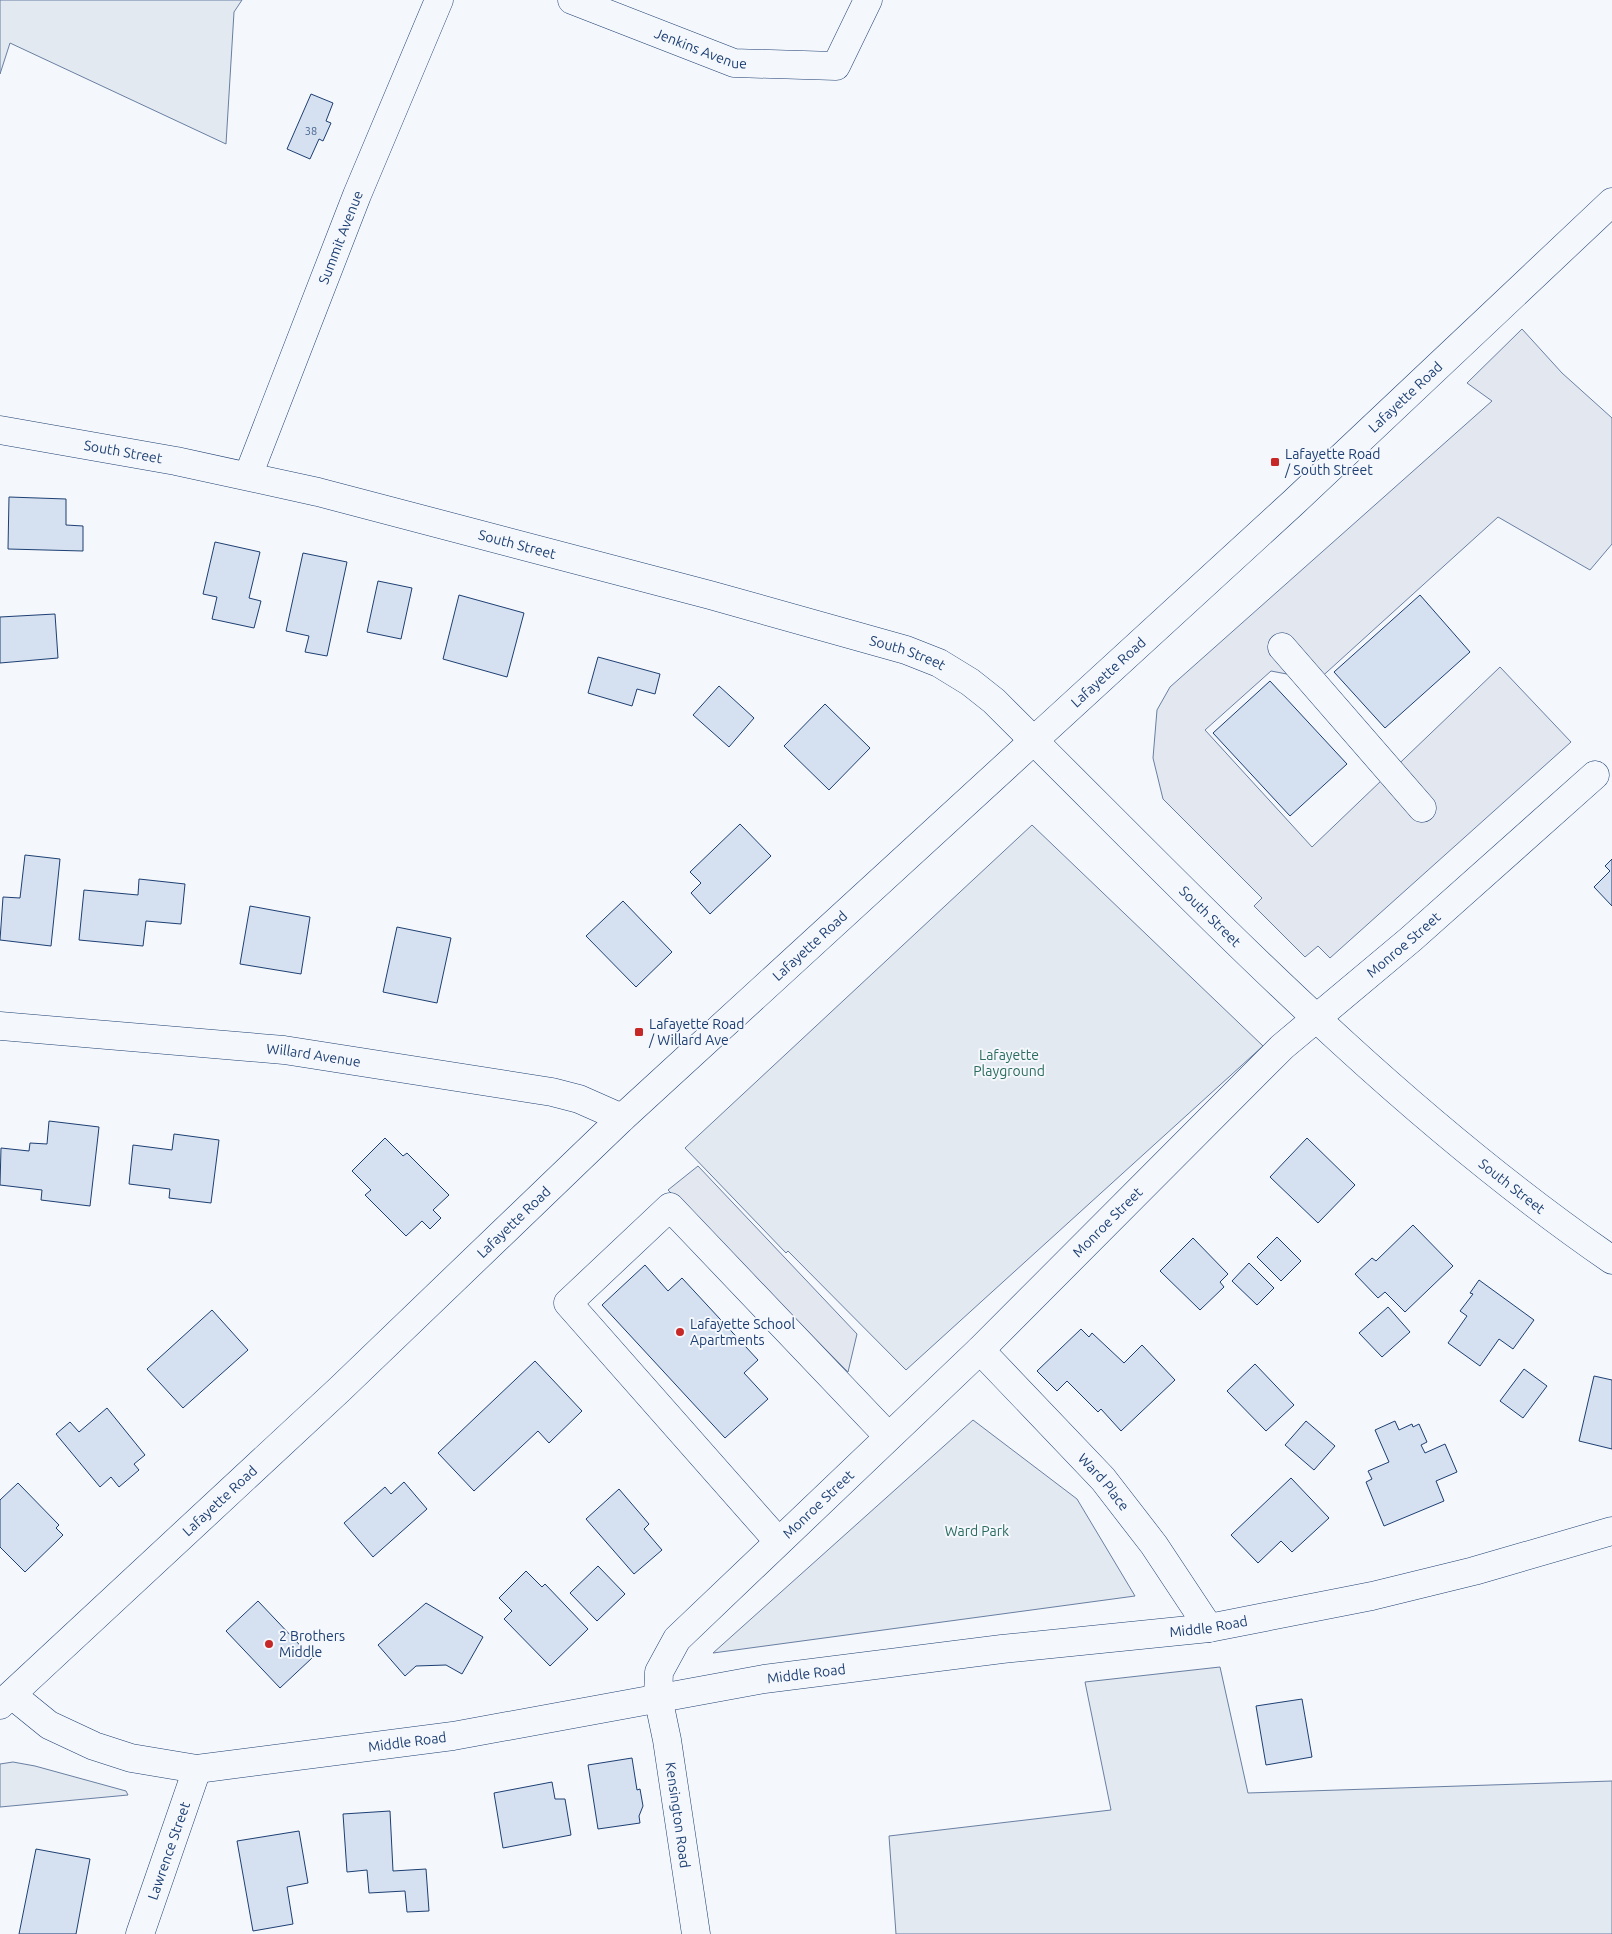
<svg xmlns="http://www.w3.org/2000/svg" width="1612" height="1934" font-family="Ubuntu,sans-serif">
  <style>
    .green { fill: #e3e9f0; stroke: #687fa3 }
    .parking { fill: #e3e8f0; stroke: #687fa3 }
    .building { fill: #d5e0f0; stroke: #1d3f73 }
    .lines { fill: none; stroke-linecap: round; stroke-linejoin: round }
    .minor-casing { stroke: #1d3f73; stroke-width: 29 }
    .major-casing { stroke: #1d3f73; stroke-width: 29 }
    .minor { stroke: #f4f7fb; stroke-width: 28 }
    .major { stroke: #f4f7fb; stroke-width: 28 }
    .poi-dot { fill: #c62828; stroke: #f4f7fb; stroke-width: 2 }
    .labels { text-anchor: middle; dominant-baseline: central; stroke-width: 4; stroke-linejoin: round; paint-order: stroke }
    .number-label { font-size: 11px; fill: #4b6792 }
    .street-label { font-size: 14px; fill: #1d3f73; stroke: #f4f7fb }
    .poi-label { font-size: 14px; fill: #1d3f73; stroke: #f4f7fb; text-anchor: start }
    .park-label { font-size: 14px; fill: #2c6c60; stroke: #f4f7fb }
  </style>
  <rect width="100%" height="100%" fill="#f4f7fb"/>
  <path class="green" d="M 0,0 L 242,0 L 234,12 L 226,144 L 10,43 L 0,74 Z
    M 1032,825 L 1263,1046 L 906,1370 L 788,1251 L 786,1253 L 685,1148 Z
    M 973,1420 L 1077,1499 L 1135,1596 L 713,1653 Z
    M 1220,1667 L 1248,1793 L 1612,1781 L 1612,1934 L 896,1934 L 889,1836 L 1111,1810 L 1085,1682 Z
    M 13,1762 L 35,1766 L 126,1791 L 128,1795 L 0,1807 L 0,1764 Z"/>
  <path class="parking" d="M 1522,329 L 1562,373 L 1612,418 L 1612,544 L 1590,570 L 1498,517 L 1306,691 L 1292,675 L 1271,671 L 1205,730 L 1312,847 L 1500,667 L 1571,742 L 1330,958 L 1318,946 L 1305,957 L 1254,906 L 1262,898 L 1163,799 L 1153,758 L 1157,710 L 1170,687 L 1492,401 L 1467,383 Z
    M 698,1166 L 857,1334 L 848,1372 L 668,1190 Z"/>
  <path class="building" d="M 311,94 L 333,103 L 326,121 L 331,123 L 323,141 L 319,139 L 310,159 L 287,149 Z
    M 9,497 L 66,499 L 66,525 L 83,526 L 83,551 L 8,549 Z
    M 215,542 L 260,552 L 249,598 L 261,601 L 254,628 L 212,619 L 217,597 L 203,594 Z
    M 303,553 L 347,562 L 327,656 L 305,652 L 309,636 L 286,631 Z
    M 378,581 L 412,588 L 401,639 L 367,632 Z
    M 459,595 L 524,613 L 507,677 L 443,659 Z
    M 1420,595 L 1470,652 L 1385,728 L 1334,672 Z
    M 55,614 L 58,658 L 0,663 L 0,617 Z
    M 598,657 L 660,674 L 655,694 L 637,689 L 632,706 L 588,693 Z
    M 1270,681 L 1347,764 L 1290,816 L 1213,733 Z
    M 719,686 L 754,718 L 729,747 L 693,715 Z
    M 825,704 L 870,748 L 829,790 L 784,746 Z
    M 740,824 L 771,856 L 710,914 L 691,893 L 701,883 L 690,872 Z
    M 25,855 L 60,859 L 51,946 L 0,940 L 3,897 L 20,898 Z
    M 1612,859 L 1612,906 L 1594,887 L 1610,871 L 1605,866 Z
    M 139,879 L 185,884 L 181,924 L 146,921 L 143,946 L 79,940 L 84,890 L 138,895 Z
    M 623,901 L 672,952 L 636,987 L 586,936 Z
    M 250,906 L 310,917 L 301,974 L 240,964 Z
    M 397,927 L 451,938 L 437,1003 L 383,992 Z
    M 49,1121 L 99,1127 L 90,1206 L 41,1200 L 42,1190 L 0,1185 L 1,1148 L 29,1151 L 30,1143 L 47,1144 Z
    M 174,1134 L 219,1140 L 211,1203 L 169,1198 L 170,1189 L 129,1184 L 133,1145 L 172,1150 Z
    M 385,1138 L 403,1156 L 407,1153 L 449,1195 L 433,1210 L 441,1218 L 430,1229 L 422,1221 L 406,1236 L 365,1195 L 371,1190 L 352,1171 Z
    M 1307,1138 L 1355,1185 L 1318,1223 L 1270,1177 Z
    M 1413,1225 L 1453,1266 L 1405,1312 L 1385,1292 L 1378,1298 L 1355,1274 L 1372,1258 L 1376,1261 Z
    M 1277,1237 L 1301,1261 L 1281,1281 L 1257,1257 Z
    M 1193,1238 L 1228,1274 L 1220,1282 L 1224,1287 L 1200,1310 L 1160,1271 Z
    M 1249,1263 L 1274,1288 L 1257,1305 L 1232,1281 Z
    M 645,1265 L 668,1291 L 682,1278 L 758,1360 L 744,1373 L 768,1399 L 725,1438 L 602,1305 Z
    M 1479,1280 L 1534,1320 L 1513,1349 L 1499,1339 L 1480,1366 L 1448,1343 L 1467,1316 L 1460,1311 L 1473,1294 L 1470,1293 Z
    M 1388,1307 L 1410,1332 L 1382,1357 L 1359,1333 Z
    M 212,1310 L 248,1350 L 183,1408 L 147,1369 Z
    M 1081,1329 L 1089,1337 L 1092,1333 L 1124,1363 L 1142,1345 L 1175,1380 L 1121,1431 L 1101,1409 L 1098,1412 L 1067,1381 L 1057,1391 L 1037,1371 Z
    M 535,1361 L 582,1411 L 549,1443 L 538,1431 L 474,1491 L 438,1453 Z
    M 1255,1364 L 1294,1405 L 1266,1431 L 1227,1391 Z
    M 1524,1369 L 1547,1386 L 1523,1418 L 1500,1401 Z
    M 1594,1376 L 1612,1380 L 1612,1449 L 1579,1441 Z
    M 107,1408 L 145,1455 L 134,1464 L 139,1470 L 119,1487 L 111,1477 L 100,1487 L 56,1434 L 70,1422 L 79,1432 Z
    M 1306,1421 L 1335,1446 L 1314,1470 L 1285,1445 Z
    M 1395,1421 L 1399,1430 L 1412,1424 L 1413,1427 L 1419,1424 L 1427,1442 L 1421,1445 L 1425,1453 L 1445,1444 L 1457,1472 L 1436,1481 L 1444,1501 L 1384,1526 L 1366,1482 L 1372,1479 L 1368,1471 L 1389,1462 L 1375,1430 Z
    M 1291,1478 L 1329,1518 L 1292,1552 L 1281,1541 L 1258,1563 L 1231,1535 Z
    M 404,1482 L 427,1509 L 373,1557 L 344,1523 L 385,1487 L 391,1494 Z
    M 18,1483 L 59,1525 L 56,1528 L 63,1535 L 25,1572 L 0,1547 L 0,1500 Z
    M 619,1489 L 649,1524 L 644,1529 L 662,1550 L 634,1574 L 586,1519 Z
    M 598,1566 L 625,1594 L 597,1621 L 570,1593 Z
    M 526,1571 L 542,1587 L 545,1584 L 588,1629 L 550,1666 L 504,1619 L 512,1611 L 499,1598 Z
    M 258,1601 L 312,1658 L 280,1688 L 226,1631 Z
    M 426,1603 L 483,1637 L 462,1674 L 446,1665 L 416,1666 L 405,1676 L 378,1645 Z
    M 1302,1699 L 1312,1757 L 1266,1765 L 1256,1706 Z
    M 632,1758 L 637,1790 L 640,1789 L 643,1806 L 639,1816 L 640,1823 L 598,1829 L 588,1765 Z
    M 552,1782 L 555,1799 L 565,1799 L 571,1835 L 503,1848 L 494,1793 Z
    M 390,1811 L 393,1871 L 426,1869 L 429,1911 L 407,1912 L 405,1891 L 369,1893 L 367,1870 L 347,1872 L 343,1814 Z
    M 299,1831 L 308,1883 L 287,1887 L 293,1924 L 253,1931 L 237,1841 Z
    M 36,1849 L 90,1859 L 76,1934 L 19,1934 Z"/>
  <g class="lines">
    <defs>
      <g id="minor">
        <path id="s1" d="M 572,0 L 734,63 L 836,66 L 868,0"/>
        <path id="s2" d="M 0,430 L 176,461 L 318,492 L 710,595 L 906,650 L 939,663 L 970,682 L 994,701 L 1033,740"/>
        <path id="s3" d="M 248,476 L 357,195 L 439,0"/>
        <path d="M 1282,647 L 1422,808"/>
        <path id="s4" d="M 0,1026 L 284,1050 L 552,1092 L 579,1099 L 622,1118"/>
        <path id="s5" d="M 980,1350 L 1103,1479 L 1154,1545 L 1209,1628"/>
        <path d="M 778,1541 L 568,1303 L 670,1207 L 888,1436"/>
        <path id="s6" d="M 12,1695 L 49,1725 L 94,1746 L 131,1758 L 197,1769 L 453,1736 L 764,1679 L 1002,1649 L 1209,1628 L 1372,1596 L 1474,1571 L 1612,1531"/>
        <path id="s7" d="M 140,1934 L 197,1769"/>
        <path id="s8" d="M 696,1934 L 667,1740 L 658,1697 L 659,1672 L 677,1639 L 980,1350 L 1282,1047 L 1411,939 L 1595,775"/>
      </g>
      <g id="major">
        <path id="s9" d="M 1033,740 C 1217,923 1397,1112 1612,1260"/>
        <path id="s10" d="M 0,1705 L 340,1389 L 622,1118 L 1294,502 L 1612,202"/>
      </g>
    </defs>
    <use href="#minor" class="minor-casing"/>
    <use href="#major" class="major-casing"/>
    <use href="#minor" class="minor"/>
    <use href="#major" class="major"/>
  </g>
  <g class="poi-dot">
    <rect x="1270" y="457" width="10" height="10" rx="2.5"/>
    <rect x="634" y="1027" width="10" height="10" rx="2.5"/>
    <circle cx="680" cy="1332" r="5"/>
    <circle cx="269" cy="1644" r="5"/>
  </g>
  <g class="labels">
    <g class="number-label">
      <text x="311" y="131">38</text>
    </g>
    <g class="street-label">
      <text stroke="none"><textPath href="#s1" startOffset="138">Jenkins Avenue</textPath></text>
      <text stroke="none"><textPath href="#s3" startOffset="256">Summit Avenue</textPath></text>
      <text stroke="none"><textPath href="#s10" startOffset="1920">Lafayette Road</textPath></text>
      <text stroke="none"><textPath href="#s2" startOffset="125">South Street</textPath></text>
      <text stroke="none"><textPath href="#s2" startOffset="530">South Street</textPath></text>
      <text stroke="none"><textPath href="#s2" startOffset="935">South Street</textPath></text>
      <text stroke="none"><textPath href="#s10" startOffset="1515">Lafayette Road</textPath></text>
      <text stroke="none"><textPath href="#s9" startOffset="250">South Street</textPath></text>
      <text stroke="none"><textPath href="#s8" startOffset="1308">Monroe Street</textPath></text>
      <text stroke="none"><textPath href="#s10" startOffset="1110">Lafayette Road</textPath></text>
      <text stroke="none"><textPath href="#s4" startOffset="315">Willard Avenue</textPath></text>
      <text stroke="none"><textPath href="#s9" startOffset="655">South Street</textPath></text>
      <text stroke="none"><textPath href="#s10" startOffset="705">Lafayette Road</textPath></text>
      <text stroke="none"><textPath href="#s8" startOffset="902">Monroe Street</textPath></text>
      <text stroke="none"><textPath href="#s5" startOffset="181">Ward Place</textPath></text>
      <text stroke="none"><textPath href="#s10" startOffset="300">Lafayette Road</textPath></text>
      <text stroke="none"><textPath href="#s8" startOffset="498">Monroe Street</textPath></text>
      <text stroke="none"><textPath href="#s6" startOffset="1225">Middle Road</textPath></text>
      <text stroke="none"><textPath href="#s6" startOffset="820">Middle Road</textPath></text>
      <text stroke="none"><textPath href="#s6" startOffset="415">Middle Road</textPath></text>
      <text transform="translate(678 1815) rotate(82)">Kensington Road</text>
      <text stroke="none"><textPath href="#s7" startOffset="88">Lawrence Street</textPath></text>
    </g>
    <g class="poi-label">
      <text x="1285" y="454">Lafayette Road<tspan x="1285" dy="16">/ South Street</tspan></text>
      <text x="649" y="1024">Lafayette Road<tspan x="649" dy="16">/ Willard Ave</tspan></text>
      <text x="690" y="1324">Lafayette School<tspan x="690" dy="16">Apartments</tspan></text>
      <text x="279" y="1636">2 Brothers<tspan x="279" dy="16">Middle</tspan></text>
    </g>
    <g class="park-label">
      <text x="1009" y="1055">Lafayette<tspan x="1009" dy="16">Playground</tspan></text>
      <text x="977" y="1531">Ward Park</text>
    </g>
  </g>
</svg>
